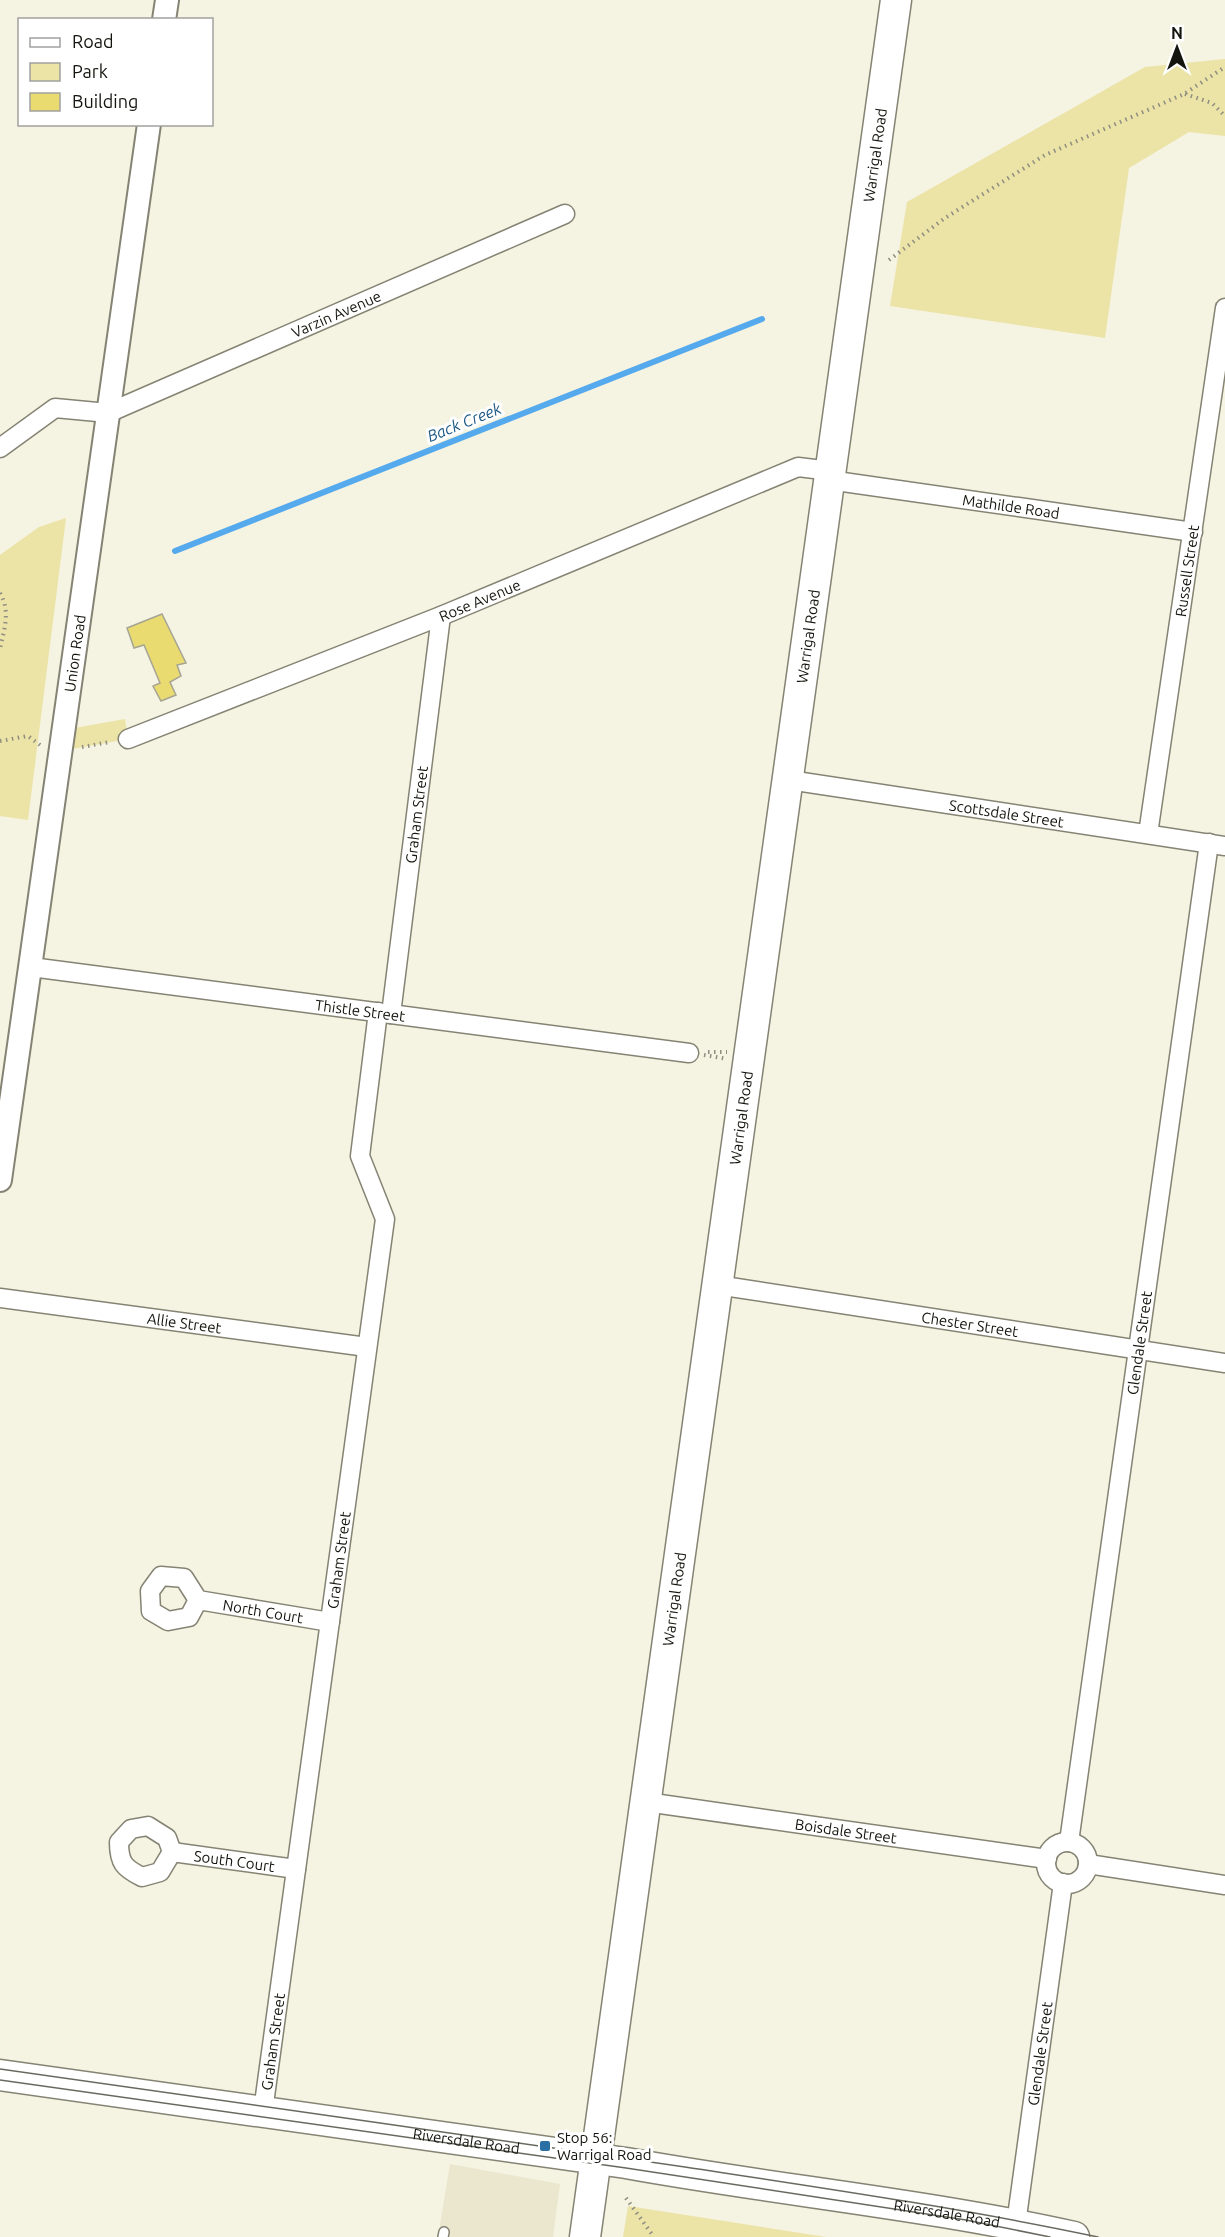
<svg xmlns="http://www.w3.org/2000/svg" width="1225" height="2237" font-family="Ubuntu,sans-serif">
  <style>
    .built { fill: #eae7ce }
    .green { fill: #ece3a6 }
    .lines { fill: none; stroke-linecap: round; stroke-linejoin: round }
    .stream { stroke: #55a9ed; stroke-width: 6 }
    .building { fill: #eadb71; stroke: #a6a493; stroke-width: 1.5 }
    .service-casing { stroke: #858373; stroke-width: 12 }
    .minor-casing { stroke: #858373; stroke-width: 21 }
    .tertiary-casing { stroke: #858373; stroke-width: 26 }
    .primary-casing { stroke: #858373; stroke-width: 33 }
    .path { stroke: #8f8e81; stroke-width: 4; stroke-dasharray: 1.5 4.5; stroke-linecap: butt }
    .service { stroke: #fff; stroke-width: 9 }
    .minor { stroke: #fff; stroke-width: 18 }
    .tertiary { stroke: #fff; stroke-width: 22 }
    .primary { stroke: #fff; stroke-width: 30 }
    .tram { stroke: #6a695f; stroke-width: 1.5 }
    .poi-dot { fill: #2b70a5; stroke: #fff; stroke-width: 2 }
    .labels { text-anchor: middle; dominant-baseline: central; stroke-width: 6; stroke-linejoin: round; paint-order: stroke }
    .street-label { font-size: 15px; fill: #15150f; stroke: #fff }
    .poi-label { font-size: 15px; fill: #15150f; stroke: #fff; text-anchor: start }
    .water-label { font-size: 16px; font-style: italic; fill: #1c5884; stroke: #fff }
  </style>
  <rect width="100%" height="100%" fill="#f5f3e1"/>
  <path class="built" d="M 450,2164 L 560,2184 L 553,2237 L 438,2237 Z"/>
  <path class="green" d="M 1225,59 L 1225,136 L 1189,132 L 1129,168 L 1105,338 L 890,306 L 907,202 L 1145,67 Z
    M 66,518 L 28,820 L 0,816 L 0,555 L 39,527 Z
    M 125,719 L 128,739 L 72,749 L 69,729 Z
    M 628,2206 L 826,2237 L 623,2237 Z"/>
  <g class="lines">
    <path class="stream" d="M 175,551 L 762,319"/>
  </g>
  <path class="building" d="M 162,614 L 186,663 L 177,665 L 181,676 L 170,682 L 176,695 L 161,701 L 153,686 L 160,683 L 144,645 L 134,648 L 127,628 Z"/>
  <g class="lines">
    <defs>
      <path id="service" d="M 443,2237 L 444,2232"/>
      <g id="minor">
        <path id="s1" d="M 0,448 L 55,408 L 108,413 L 565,214"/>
        <path id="s2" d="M 829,480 L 1193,532"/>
        <path id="s3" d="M 128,739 L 441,616 L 798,467 L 831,471"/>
        <path id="s4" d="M 789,780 L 1225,846"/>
        <path id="s5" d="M 1148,834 L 1225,308"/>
        <path id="s6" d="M 31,967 L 689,1053"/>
        <path id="s7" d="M 391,1014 L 441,616"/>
        <path id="s8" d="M 717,1285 L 1225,1363"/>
        <path id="s9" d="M 0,1298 L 367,1347"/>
        <path id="s10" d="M 198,1600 L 189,1617 L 168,1621 L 151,1611 L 150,1591 L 161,1576 L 184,1578 L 198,1600 L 330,1622"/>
        <path id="s11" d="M 646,1802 L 1047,1859"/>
        <path d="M 148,1826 L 167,1838 L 172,1852 L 160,1872 L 142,1877 C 124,1868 119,1863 119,1842 L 131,1829 Z"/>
        <path id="s12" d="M 1069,1842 L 1209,843"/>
        <circle cx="1067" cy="1863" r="21"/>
        <path id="s13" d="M 172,1852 L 296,1869"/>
        <path d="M 1088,1864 L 1225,1885"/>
        <path id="s14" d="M 263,2111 L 385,1219 L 360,1156 L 378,1012"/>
        <path id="s15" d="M 1016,2224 L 1063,1883"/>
      </g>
      <g id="tertiary">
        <path d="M 164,20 L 167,0"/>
        <path id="s16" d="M 0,1180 L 149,124"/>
      </g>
      <g id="primary">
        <path id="s17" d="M 0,2075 L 626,2163 C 775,2190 926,2204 1074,2237"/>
        <path id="s18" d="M 585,2237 L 896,0"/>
      </g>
    </defs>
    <use href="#service" class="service-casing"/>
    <use href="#minor" class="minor-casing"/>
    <use href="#tertiary" class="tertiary-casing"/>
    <use href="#primary" class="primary-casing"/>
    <path class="path" d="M 1185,94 L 1212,103 L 1225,116
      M 889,260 L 945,218 L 1045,155 L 1184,94 L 1225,67
      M 0,593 C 11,612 4,629 0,649
      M 0,741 L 28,736 L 40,745
      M 82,747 L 110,742
      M 708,1052 L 727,1052
      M 704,1055 L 727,1059
      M 626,2198 L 654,2237"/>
    <use href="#service" class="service"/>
    <use href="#minor" class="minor"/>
    <use href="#tertiary" class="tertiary"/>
    <use href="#primary" class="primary"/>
    <path class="tram" d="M 0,2069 C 228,2102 457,2133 685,2167 C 823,2188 961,2208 1098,2237
      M 0,2080 L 626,2168 L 966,2220 L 1050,2237"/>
  </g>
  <rect class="poi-dot" x="539" y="2140" width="12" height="12" rx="3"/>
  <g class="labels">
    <g class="street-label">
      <text stroke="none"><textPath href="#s18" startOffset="2102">Warrigal Road</textPath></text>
      <text stroke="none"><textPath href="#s1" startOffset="370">Varzin Avenue</textPath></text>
      <text stroke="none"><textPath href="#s2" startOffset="184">Mathilde Road</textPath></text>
      <text stroke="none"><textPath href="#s5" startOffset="266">Russell Street</textPath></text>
      <text stroke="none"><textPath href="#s3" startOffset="378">Rose Avenue</textPath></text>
      <text stroke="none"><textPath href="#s18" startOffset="1616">Warrigal Road</textPath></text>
      <text stroke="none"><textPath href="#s16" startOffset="532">Union Road</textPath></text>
      <text stroke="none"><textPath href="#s4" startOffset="220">Scottsdale Street</textPath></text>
      <text stroke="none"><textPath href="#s7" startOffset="201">Graham Street</textPath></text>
      <text stroke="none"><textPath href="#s6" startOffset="332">Thistle Street</textPath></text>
      <text stroke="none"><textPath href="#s18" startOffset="1130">Warrigal Road</textPath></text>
      <text stroke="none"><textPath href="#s9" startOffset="186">Allie Street</textPath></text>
      <text stroke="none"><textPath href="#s8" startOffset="256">Chester Street</textPath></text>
      <text stroke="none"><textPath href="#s12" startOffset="504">Glendale Street</textPath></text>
      <text stroke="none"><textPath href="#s14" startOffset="556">Graham Street</textPath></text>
      <text stroke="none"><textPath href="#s18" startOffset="644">Warrigal Road</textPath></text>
      <text stroke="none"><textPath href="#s10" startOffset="214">North Court</textPath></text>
      <text stroke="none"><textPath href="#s11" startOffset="202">Boisdale Street</textPath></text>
      <text stroke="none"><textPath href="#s13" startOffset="63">South Court</textPath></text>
      <text stroke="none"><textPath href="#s14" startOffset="70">Graham Street</textPath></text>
      <text stroke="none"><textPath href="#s15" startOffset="172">Glendale Street</textPath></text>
      <text stroke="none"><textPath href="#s17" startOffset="471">Riversdale Road</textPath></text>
      <text stroke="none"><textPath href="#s17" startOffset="957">Riversdale Road</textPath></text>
    </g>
    <g class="poi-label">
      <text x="557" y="2137">Stop 56:<tspan x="557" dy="17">Warrigal Road</tspan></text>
    </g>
    <g class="water-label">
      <text transform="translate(464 422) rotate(-22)">Back Creek</text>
    </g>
  </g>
  <rect x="18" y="18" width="195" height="108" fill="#ffffff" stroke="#a1a19f" stroke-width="1.5"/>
  <rect x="30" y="38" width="30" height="9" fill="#ffffff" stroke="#a1a19f" stroke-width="1.5"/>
  <text x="72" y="48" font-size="18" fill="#15150f">Road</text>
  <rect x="30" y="63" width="30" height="18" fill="#ece3a6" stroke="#a1a19f" stroke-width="1.5"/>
  <text x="72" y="78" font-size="18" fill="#15150f">Park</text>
  <rect x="30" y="93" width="30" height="18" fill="#eadb71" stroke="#a1a19f" stroke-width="1.5"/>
  <text x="72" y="108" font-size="18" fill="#15150f">Building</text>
  <g transform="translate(1177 48)" stroke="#ffffff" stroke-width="4.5" paint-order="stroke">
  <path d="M0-4.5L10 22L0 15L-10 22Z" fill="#15150f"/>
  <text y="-9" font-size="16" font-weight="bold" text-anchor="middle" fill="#15150f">N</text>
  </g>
</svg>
